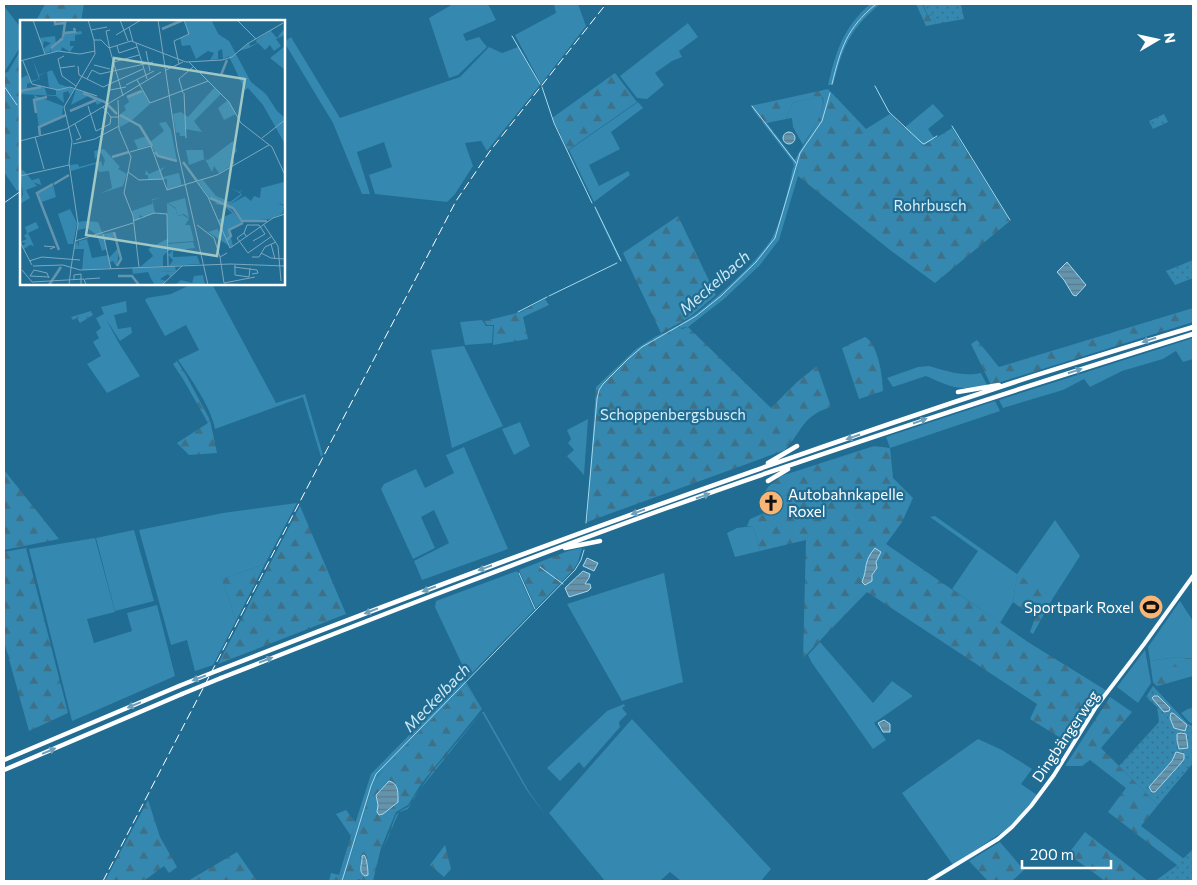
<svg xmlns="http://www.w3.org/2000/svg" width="1197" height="885" font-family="Commissioner,sans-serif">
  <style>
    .grass { fill: #3588af }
    .forest { fill: url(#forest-firs); fill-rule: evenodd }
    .park { fill: url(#park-dots); fill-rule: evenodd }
    .water { fill: url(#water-rules); stroke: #a6d8ee }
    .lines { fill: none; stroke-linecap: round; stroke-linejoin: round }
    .stream { stroke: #a6d8ee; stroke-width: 1 }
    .major { stroke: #f9fcff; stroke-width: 4 }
    .highway { stroke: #fff; stroke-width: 4.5 }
    .rail { stroke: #fff; stroke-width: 1; stroke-dasharray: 9 4; stroke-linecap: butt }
    .highway-bridge { stroke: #fff; stroke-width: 4.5 }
    .oneway { fill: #6f9fb8 }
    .labels { text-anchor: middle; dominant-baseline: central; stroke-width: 4.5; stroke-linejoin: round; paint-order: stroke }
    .park-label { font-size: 15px; fill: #d8eff9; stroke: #216c92 }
    .poi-label { font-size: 15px; fill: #fff; stroke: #216c92; text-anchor: start }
    .street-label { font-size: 15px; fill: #fff; stroke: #216c92 }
    .water-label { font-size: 16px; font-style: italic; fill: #cce9f6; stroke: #216c92 }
    .inset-river { fill: none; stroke: #6394ad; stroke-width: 2.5 }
    .inset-road { fill: none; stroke: #7aa7be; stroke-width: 1 }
    .view { fill: #9fc8c5; fill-opacity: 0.15; stroke: #9fc8c5; stroke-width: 2.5 }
    .inset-edge { fill: none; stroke: #fff; stroke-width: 2.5 }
  </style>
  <defs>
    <pattern id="forest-firs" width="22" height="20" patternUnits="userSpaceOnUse" patternTransform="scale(1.25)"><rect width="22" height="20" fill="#3588af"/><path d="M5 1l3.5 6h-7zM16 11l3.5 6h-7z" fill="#3e7087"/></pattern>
    <pattern id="park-dots" width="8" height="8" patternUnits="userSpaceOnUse" patternTransform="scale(1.25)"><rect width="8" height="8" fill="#3588af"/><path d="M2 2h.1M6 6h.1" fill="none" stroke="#3e7087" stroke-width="1.8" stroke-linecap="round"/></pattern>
    <pattern id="water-rules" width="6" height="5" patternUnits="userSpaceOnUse" patternTransform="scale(1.25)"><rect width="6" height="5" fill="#6394ad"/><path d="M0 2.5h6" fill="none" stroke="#5b7b8b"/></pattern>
  </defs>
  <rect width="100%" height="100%" fill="#216c92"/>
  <path class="grass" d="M 453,4 L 488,4 L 496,20 L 463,34 L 466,41 L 479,37 L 487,47 L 458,75 L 449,78 L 429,18 Z
    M 554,4 L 578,4 L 586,26 L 541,84 L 515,35 L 556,13 Z
    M 870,4 L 880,4 C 849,30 843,47 833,85 L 828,85 C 836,51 843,28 870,4 Z
    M 4,6 L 21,28 L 21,46 L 5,71 L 4,67 Z
    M 688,23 L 698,37 L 679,51 L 682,57 L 672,61 L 655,73 L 664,85 L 647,99 L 637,98 L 620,76 Z
    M 291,37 L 340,118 L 460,77 L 489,47 L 502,53 L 518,47 L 540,85 L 487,151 L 481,141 L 465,143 L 473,166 L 455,194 L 447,202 L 375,194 L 369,175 L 392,167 L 384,142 L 357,152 L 370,194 L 362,194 L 333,123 L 284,42 Z
    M 822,97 C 827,112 811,132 803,145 L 793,127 L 792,118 L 786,119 L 793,102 Z
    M 638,102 L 643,108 L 611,132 L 620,149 L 589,165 L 599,186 L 628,171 L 630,175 L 594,202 L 569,150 Z
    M 933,104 L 944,116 L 928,129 L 935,139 L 923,146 L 904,128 Z
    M 793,167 L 797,168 L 798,176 L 779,240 L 760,265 L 724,299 L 688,327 L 680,328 L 679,325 C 704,311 757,263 772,238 C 780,224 790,184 793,167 Z
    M 595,209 L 596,209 L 621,259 L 619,260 Z
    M 192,284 L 212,284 L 276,403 L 305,394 L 323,455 L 321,457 L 303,397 L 215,429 C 212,409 190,377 178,360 L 199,350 L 186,325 L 165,336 L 145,300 L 147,298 L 171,294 Z
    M 126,301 L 127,312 L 114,315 L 118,329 L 131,327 L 132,333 L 120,341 L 106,319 L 120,345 L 140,376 L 107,393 L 87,364 L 101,356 L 93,342 L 99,338 L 96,332 L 101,328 L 96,318 L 104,314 L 101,307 Z
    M 482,320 L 486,326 L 493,326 L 492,343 L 465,345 L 460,322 Z
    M 1193,338 L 1193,359 L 1183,362 L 1176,351 L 1163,359 L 1122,371 L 1090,387 L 1084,379 L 1063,390 L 1003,408 L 999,400 Z
    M 464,346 L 503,426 L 452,448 L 431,350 Z
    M 929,366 C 947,371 962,377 981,373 L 987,385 C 958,391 953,388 926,376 L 893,387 L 887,378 L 918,367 Z
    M 995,401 L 1000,411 L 890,448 L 886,437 Z
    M 588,419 L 584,475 L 567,456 L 574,450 L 568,443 L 571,439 L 567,430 Z
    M 520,422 L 530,446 L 514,455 L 502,429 Z
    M 464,447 L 508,549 L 422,580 L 414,561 L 449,543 L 434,510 L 421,517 L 435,548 L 413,559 L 381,489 L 384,484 L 416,469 L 425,488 L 454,473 L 446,455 Z
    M 297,503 L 265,564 L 222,579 L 236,621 L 213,665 L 195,671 L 187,640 L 171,645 L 139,530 L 223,513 Z
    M 935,516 L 1017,574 L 1055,520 L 1080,556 L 1053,598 L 1017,575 L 1013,602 L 1000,623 L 952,589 L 978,551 L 930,517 Z
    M 753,526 L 760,551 L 735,557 L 727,533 L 737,528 Z
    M 134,530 L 154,601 L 115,611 L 96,538 Z
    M 95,538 L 115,612 L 87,619 L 94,643 L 132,631 L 127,613 L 157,605 L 175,676 L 72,721 L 29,549 Z
    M 517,571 L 534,610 L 468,677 L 435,607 L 436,601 Z
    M 664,573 L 683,682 L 622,701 L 567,604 Z
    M 1180,601 L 1193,621 L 1193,659 L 1177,657 L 1150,661 L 1148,647 Z
    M 820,642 L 873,703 L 892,681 L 913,696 L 874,723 L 886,740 L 873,749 L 812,663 L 808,655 Z
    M 1145,650 L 1151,683 L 1138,703 L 1117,687 Z
    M 1167,667 L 1193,667 L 1193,676 L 1172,682 Z
    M 464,679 L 482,709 L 481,710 L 466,685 L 379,774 L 374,781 L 343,881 L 339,881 L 353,837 L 351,836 L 371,774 Z
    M 624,704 L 625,706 L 622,708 L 627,714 L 619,722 L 620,727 L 584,768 L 579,762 L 560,781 L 547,768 L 607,711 Z
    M 482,712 L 484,712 L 528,790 L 546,816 L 526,789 Z
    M 632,719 L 771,869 L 761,881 L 681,881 L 670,872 L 660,881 L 605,881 L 549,813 Z
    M 978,739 L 1002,750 L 1032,769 L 1021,784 L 1037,795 L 1012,826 L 953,865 L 902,793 Z"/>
  <path class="forest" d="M 45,4 L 84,4 L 81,21 L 36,21 Z
    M 916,4 L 922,4 L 928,17 L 932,14 L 936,24 L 926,26 Z
    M 21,49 L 21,106 L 20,107 L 21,111 L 21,188 L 17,191 L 4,172 L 4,73 L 8,72 Z
    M 615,73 L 637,102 L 568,150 L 552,118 Z
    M 828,89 L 866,129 L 890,114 L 923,146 L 952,128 L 1010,221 L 935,283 L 890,250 L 798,176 L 797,168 L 794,167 L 793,162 L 750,106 ZM 823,97 C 827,114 802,145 795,160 L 767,123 L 786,119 L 793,102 Z
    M 678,216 L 716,295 L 690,317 L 661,333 L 623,253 Z
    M 545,299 L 549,305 L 523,317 L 528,339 L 493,345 L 494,325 L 487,325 L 484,321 L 521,312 Z
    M 1193,308 L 1193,322 L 991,385 L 971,344 L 977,340 L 999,367 Z
    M 677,326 L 682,329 L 688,327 L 771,408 L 797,382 L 817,366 L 831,407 C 802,416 803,430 785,450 L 587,522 L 596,387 L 636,349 L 653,338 Z
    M 865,337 C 878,343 883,378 883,391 L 859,399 L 842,348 Z
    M 177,361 L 187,377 L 210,420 L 217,453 L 189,455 L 177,443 L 208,423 L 183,379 L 173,364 Z
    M 874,446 L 890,448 L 893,478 L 913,498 L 902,522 L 886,544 L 1028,642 L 1107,691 L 1072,745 L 1030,719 L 1037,704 L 867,592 L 803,658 L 806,540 L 760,551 L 753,526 L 747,526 L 750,519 L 778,507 L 776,497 L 764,499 L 765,492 L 768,487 L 781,476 ZM 880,552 L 876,563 L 877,566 L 872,577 L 862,582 L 866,568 Z
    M 4,470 L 59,539 L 4,550 Z
    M 300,506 L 346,614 L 218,664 Z
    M 26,548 L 68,713 L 29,731 L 4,641 L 4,552 Z
    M 582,548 L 578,562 L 574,569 L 536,608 L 519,570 L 568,551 Z
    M 265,564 L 236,621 L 222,579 Z
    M 1017,574 L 1053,598 L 1033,634 L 1030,632 L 1035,618 L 1013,602 Z
    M 1177,657 L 1193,659 L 1193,667 L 1168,667 L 1172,682 L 1157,686 L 1153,682 L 1150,661 Z
    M 466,685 L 481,710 L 421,784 L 408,805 L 396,812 L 381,848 L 373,881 L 362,881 L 359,879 L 355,881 L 343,881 L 374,781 L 386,766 ZM 386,783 L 398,802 L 383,814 L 379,815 L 377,812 L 378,805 L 376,795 Z
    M 1110,697 L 1132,712 L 1101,748 L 1158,805 L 1141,826 L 1192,865 L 1193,881 L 1177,865 L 1108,812 L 1126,788 L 1090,760 L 1082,766 L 1065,766 Z
    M 1193,706 L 1193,724 L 1189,722 L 1181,713 Z
    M 482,712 L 414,797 L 408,809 L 399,812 L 383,849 L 374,881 L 383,849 L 396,815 L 400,811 L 408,807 L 432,772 Z
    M 148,800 L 160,837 L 177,867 L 169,873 L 164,866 L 145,880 L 146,881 L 105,881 Z
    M 346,810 L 356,823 L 351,835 L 353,837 L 339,881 L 329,881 L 331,873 L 339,875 L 351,836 L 336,814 Z
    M 1085,832 L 1148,881 L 1105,881 L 1068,854 Z
    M 1000,842 L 1024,870 L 1012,881 L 988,881 L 969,861 Z
    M 445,845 L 451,869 L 444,877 L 430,865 Z
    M 237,852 L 257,881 L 188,881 Z"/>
  <path class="park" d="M 923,4 L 961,4 L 964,19 L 936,24 L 932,14 L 928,16 Z
    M 1164,114 L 1168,122 L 1153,129 L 1149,121 Z
    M 1193,260 L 1193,278 L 1175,285 L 1166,271 Z
    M 91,311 L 93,315 L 80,323 L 77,318 L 73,320 L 71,317 Z
    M 1153,686 L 1188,724 L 1193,726 L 1193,763 L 1158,805 L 1119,766 L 1159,722 L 1157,707 L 1146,697 ZM 1174,755 L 1182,762 L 1155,792 L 1149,787 L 1172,761 Z
    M 1193,849 L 1193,881 L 1155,881 L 1176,866 Z"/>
  <path class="water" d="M783 138a6 6 0 1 1 12 0a6 6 0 1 1-12 0Z
    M 1067,262 L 1086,285 L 1076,296 L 1073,295 L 1064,280 L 1057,272 Z
    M 875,548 L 881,552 L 876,562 L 877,568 L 872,575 L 872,581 L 865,585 L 862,582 C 868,567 863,562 875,548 Z
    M 587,558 L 598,563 L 594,571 L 583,566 Z
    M 583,571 L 590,574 L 589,578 L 585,584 L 590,584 L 591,588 L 588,591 L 569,597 L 565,588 Z
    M 1154,696 L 1158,696 L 1170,708 L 1169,711 L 1164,712 L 1152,698 Z
    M 1171,713 L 1173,713 L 1187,725 L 1185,731 L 1174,728 L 1170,718 Z
    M 884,720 L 890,724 L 890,732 L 883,732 L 878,723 Z
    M 1181,733 L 1186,734 L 1188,748 L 1179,749 L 1177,740 L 1177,734 Z
    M 1176,752 L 1184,754 L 1184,759 L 1182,762 L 1155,792 L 1152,792 L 1149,787 L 1172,761 Z
    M 389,781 C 399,783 398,794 398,802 L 383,814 L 379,815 L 377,812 L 378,805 L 376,795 Z
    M 364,855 C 367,858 368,870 368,875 L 365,876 C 357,872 363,863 362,856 Z"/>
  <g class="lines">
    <path class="stream" d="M 512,36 L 540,84
      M 832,84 C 841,48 846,29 876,4
      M 4,86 L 17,105
      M 875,86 L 889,112 L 922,143 L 924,144 L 937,136
      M 542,87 L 554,123 L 592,203
      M 752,106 L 796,163
      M 952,126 L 1010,220
      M 4,203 L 21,191
      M 595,207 L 621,261
      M 549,296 L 617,263
      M 518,312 L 547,297
      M 586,523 L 597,399 L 599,390 L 603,384 L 628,359 L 642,347 L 696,316 L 721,296 L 756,262 L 775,238 L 800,153 L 822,121 L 830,93
      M 540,567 L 563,584
      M 519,573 L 535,609
      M 342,881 L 371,786 L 376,774 L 575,570 L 581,560 L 584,550"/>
    <path class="major" d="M 929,881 L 998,839 L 1012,827 L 1031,806 L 1054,775 L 1096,707 L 1144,644 L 1193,576"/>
    <path class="highway" d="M 958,392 L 999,385
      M 768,463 L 797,446
      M 768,481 L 788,469
      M 565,548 L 600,541
      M 219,670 C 482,567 747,470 1015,382 C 1074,363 1134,345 1193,327
      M 221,678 C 369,620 517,562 667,508 C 841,446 1017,389 1193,334
      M 4,760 L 179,686
      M 4,770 L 182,694"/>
    <path class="rail" d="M 103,881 L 456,201 L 490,151 L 606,4"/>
    <path class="highway-bridge" d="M 179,686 L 219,670
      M 182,694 L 221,678"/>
  </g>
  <defs><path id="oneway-solid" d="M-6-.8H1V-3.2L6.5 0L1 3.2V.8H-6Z" transform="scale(1.25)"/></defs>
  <g class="oneway">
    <use href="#oneway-solid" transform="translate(1149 340) rotate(163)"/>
    <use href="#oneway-solid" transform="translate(1075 371) rotate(-18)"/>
    <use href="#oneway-solid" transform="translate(920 421) rotate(-19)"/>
    <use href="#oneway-solid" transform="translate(853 437) rotate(161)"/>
    <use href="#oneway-solid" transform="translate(703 496) rotate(-19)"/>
    <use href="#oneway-solid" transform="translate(638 512) rotate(160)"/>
    <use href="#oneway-solid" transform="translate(485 568) rotate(160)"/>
    <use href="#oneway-solid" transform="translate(429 589) rotate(159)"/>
    <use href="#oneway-solid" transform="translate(371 611) rotate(159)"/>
    <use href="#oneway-solid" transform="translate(266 660) rotate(-21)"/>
    <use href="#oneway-solid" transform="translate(199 678) rotate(159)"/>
    <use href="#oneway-solid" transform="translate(134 705) rotate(157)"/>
    <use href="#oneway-solid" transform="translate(49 751) rotate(-23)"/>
  </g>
  <defs>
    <symbol id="church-disc" viewBox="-11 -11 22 22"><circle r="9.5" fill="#fab574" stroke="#216c92"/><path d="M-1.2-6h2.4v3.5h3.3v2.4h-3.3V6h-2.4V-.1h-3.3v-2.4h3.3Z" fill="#111"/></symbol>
    <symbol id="stadium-disc" viewBox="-11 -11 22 22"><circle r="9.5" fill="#fab574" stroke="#216c92"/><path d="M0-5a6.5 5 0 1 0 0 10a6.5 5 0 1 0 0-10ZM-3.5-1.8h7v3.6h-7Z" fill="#111"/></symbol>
  </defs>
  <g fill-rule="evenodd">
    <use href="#church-disc" x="757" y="489" width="28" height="28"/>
    <use href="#stadium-disc" x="1137" y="593" width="28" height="28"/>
  </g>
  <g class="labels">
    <g class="park-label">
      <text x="930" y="205">Rohrbusch</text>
      <text x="673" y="414">Schoppenbergsbusch</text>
    </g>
    <g class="poi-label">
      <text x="788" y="494">Autobahnkapelle<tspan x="788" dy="17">Roxel</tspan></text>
      <text x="1134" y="607" text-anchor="end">Sportpark Roxel</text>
    </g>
    <g class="street-label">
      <text transform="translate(1065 736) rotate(-56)">Dingbängerweg</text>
    </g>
    <g class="water-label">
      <text transform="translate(714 282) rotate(-41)">Meckelbach</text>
      <text transform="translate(436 697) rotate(-46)">Meckelbach</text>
    </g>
  </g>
  <g transform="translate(20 20)">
    <rect width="265" height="265" fill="#216c92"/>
    <path d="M 165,0 L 191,0 L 200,17 L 210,23 L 214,34 L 203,39 L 202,29 L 198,31 L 198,39 L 190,40 L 194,33 L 188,31 L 176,39 L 170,25 L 162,26 L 160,18 L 168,15 ZM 258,6 L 251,11 L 257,18 L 263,10 L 265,15 L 256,19 L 261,26 L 254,31 L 250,25 L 245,30 L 238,23 L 229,28 L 219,31 L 229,23 L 230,26 L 237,23 L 236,20 ZM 61,11 L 62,14 L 55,15 L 55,21 L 50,21 L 50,26 L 54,26 L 50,32 L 42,27 L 41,31 L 31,32 L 30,28 L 30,32 L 25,33 L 24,28 L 31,23 L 24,21 L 23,27 L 19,18 L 35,16 L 36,24 L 44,14 ZM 12,38 L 19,55 L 32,50 L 39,64 L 54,69 L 50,75 L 48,71 L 43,73 L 44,83 L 36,76 L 0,74 L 0,59 L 7,55 L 11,61 L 19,59 ZM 27,52 L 29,67 L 36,70 L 36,75 L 27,75 L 24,66 L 7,69 L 7,64 L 20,59 L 19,56 ZM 56,69 L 84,82 L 86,84 L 82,82 L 77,85 L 75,81 L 64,84 L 74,80 L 68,76 L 51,85 ZM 14,75 L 43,86 L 42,97 L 19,108 ZM 208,80 L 216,94 L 204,100 L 198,88 ZM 213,121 L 217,131 L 211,137 L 215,143 L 199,153 L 194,146 L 192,152 L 185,139 L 169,145 L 166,130 L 183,130 L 184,139 L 188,140 ZM 84,129 L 100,147 L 98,149 L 107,154 L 103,166 L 79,174 L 92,168 L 89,151 L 79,152 L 75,144 L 51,151 L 50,145 L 58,144 L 59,147 L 81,141 L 83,147 L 85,140 L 81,133 L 75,139 L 74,131 ZM 145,147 L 141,151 L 143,157 L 159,153 L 162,166 L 147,170 L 147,159 L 128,160 L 128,155 L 125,155 L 126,150 L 129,154 ZM 195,156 L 178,162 L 188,176 L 207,186 L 225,176 L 231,181 L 234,176 L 240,178 L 241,168 L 264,162 L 265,185 L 258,183 L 264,186 L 262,194 L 250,199 L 224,201 L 213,188 L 189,178 L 177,162 ZM 19,158 L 23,170 L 33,164 L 36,177 L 22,182 L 18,173 L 23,170 L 21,165 L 10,161 ZM 141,178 L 132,180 L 135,193 L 124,197 L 119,195 L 120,199 L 114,201 L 112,191 L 132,184 L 132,179 ZM 147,183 L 156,189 L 157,196 L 163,195 L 169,199 L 165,205 L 170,205 L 174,221 L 148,223 ZM 16,202 L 19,208 L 8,213 L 14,226 L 10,225 L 4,229 L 2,226 L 6,223 L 0,222 L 7,219 L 4,216 L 7,213 L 5,207 ZM 67,219 L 72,238 L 89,235 L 89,238 L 99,227 L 97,247 L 93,241 L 90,242 L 91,248 L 62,250 L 64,229 L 54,229 L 57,221 L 59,227 L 59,221 ZM 153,230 L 153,237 L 177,236 L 180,244 L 149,246 L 153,240 L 148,235 ZM 156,251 L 150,257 L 148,254 L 140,259 L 146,261 L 142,265 L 135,265 L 131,259 L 139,252 Z" fill="#3588af" fill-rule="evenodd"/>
    <path d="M 265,26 L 265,50 L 250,38 ZM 194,68 L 201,74 L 174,101 L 182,112 L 165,109 L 165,116 L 160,116 L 159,112 L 156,113 L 153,94 L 161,92 L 168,97 ZM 123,71 L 130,84 L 111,101 L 100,107 L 99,95 L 106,90 L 104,86 L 109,82 L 107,77 ZM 146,102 L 151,110 L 157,141 L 137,136 L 131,125 L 118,129 L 114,120 L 127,116 L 130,122 L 144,111 L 139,103 ZM 3,150 L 17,166 L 6,170 L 10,178 L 0,184 L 3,174 L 0,151 ZM 183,160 L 196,176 L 210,182 L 221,174 L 209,167 L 219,172 L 224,168 L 220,172 L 222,175 L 208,186 L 223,203 L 209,210 L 213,226 L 211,227 L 188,212 L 198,209 L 199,214 L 202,212 L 198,200 L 212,193 L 203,185 L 194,184 L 198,182 L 189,177 L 178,162 ZM 165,178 L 169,198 L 164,194 L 157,196 L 156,188 L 148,183 ZM 50,189 L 57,203 L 53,224 L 48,224 L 38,194 ZM 65,201 L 78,202 L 83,214 L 93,212 L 95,217 L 85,221 L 87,229 L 82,231 L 77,215 L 67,208 L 58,210 L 58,202 ZM 147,219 L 148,224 L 173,222 L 175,228 L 148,231 L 143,236 L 143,246 L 120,247 L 133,236 L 128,229 ZM 155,246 L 156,251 L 140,252 L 131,259 L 128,252 L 113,254 L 112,248 ZM 183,255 L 185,265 L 155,265 L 161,260 L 172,263 L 174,256 Z" fill="#3588af"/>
    <path d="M 180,0 L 191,0 L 198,14 L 209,21 L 231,62 L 246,74 L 257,91 L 265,98 L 265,124 L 243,85 L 228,68 L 225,70 L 202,22 L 195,25 L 189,14 L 185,17 Z" fill="#3588af"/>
    <path class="inset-river" d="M 35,0 L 35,4 L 45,3 L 43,17M 142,9 L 163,0M 44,13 L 55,12 L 54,8M 31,28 L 43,18M 201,55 L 207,40M 0,71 L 21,67M 63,73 L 85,82 L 97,94M 107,77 L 122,71M 50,91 L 76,80M 16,93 L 14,80 L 27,77M 100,95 L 120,106 L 132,126M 20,115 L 19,107 L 46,95M 135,132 L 138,136 L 157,141M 92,137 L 109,132M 163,142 L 177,161M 33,164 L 17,173 L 39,230M 34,164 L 49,155M 190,178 L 213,188 L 222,201 L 247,201M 94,212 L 101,239 L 97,246M 207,220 L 211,216 L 209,210 L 223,203M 98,256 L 112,256 L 119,265M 29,265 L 41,247"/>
    <path class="inset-road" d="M 13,0 L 25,34M 100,0 L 108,21M 138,0 L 157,128 L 188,265M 217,0 L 236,19M 109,7 L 113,22M 71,10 L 87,7M 90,10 L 86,11 L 90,30 L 103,76M 96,15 L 121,0M 74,20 L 81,20 L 89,28 L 111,21 L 166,42 L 202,40 L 212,37 L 227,24 L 263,3M 116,23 L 127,59M 97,26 L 99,33 L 117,27M 126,31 L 130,51M 44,36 L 38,39 L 42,56 L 56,66M 0,41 L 38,31 L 60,34 L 75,31M 3,41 L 12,64 L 38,70 L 50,67 L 77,76M 94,42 L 119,35M 169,42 L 209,82 L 221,103 L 252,127 L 265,155M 159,44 L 154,21 L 169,14 L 164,0M 74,45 L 90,49M 58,46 L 59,55 L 83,67 L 123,49M 40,48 L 55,46M 146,50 L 163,42M 67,59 L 72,50 L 80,54 L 133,42M 117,60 L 130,83 L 188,61M 106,65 L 134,51M 89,66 L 90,70 L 106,67M 163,73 L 159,59 L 173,47M 164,73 L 166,118M 98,80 L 99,109 L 111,137 L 104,173 L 113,196 L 119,247M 68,86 L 76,111 L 90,104 L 91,97M 83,87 L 91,97 L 99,97M 55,104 L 61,118 L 56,120M 15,117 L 24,149M 242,118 L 265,100M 0,121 L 46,109 L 141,52M 53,124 L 75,119 L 99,106M 110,132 L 131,126 L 147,170 L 197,155 L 249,125M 108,152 L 119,160 L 143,159M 0,156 L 49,145M 177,162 L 188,177 L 210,228 L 253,198 L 265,194M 113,201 L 134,193 L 147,194 L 148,246M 177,205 L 194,218 L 200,237M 244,205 L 258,226 L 261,261M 224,213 L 227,205 L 239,205 L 245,214 L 233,221M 83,214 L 91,249M 227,217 L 224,213 L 217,218 L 228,233 L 252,216M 55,221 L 113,203M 0,222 L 12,245M 251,224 L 255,239M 24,226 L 35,227 L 30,229M 207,233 L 200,237 L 204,263 L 235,257M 241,233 L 251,238 L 265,239M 232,237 L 239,237 L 245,227 L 256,222M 9,241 L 22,237 L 60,240M 215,245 L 215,255 L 229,257 L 230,248M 13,246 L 43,245 L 60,250 L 210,244 L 265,246M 214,247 L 237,250 L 238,253 L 232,254M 51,248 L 58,204 L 49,143 L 52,121 L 44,87 L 75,34 L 74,20 L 68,0M 2,250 L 12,262 L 64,259 L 66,265M 14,250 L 10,256 L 29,257M 14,250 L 27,253 L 29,258M 54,259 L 54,255 L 61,254 L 61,265M 65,259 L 80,258M 49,265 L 51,248M 142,265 L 162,246"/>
    <path class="view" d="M 94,38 L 225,59 L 197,236 L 66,215 Z"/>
    <rect width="265" height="265" class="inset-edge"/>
  </g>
  <rect width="1197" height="885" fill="none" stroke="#ffffff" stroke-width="10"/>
  <g transform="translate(1157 40) rotate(81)" stroke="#216c92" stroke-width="4" paint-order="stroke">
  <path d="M0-4L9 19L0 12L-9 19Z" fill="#ffffff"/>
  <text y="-8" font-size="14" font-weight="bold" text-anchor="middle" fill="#ffffff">N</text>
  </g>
  <path d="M1022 860v8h89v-8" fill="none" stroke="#ffffff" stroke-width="2.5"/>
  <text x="1030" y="860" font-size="15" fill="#ffffff" stroke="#216c92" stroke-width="4" paint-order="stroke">200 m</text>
</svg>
